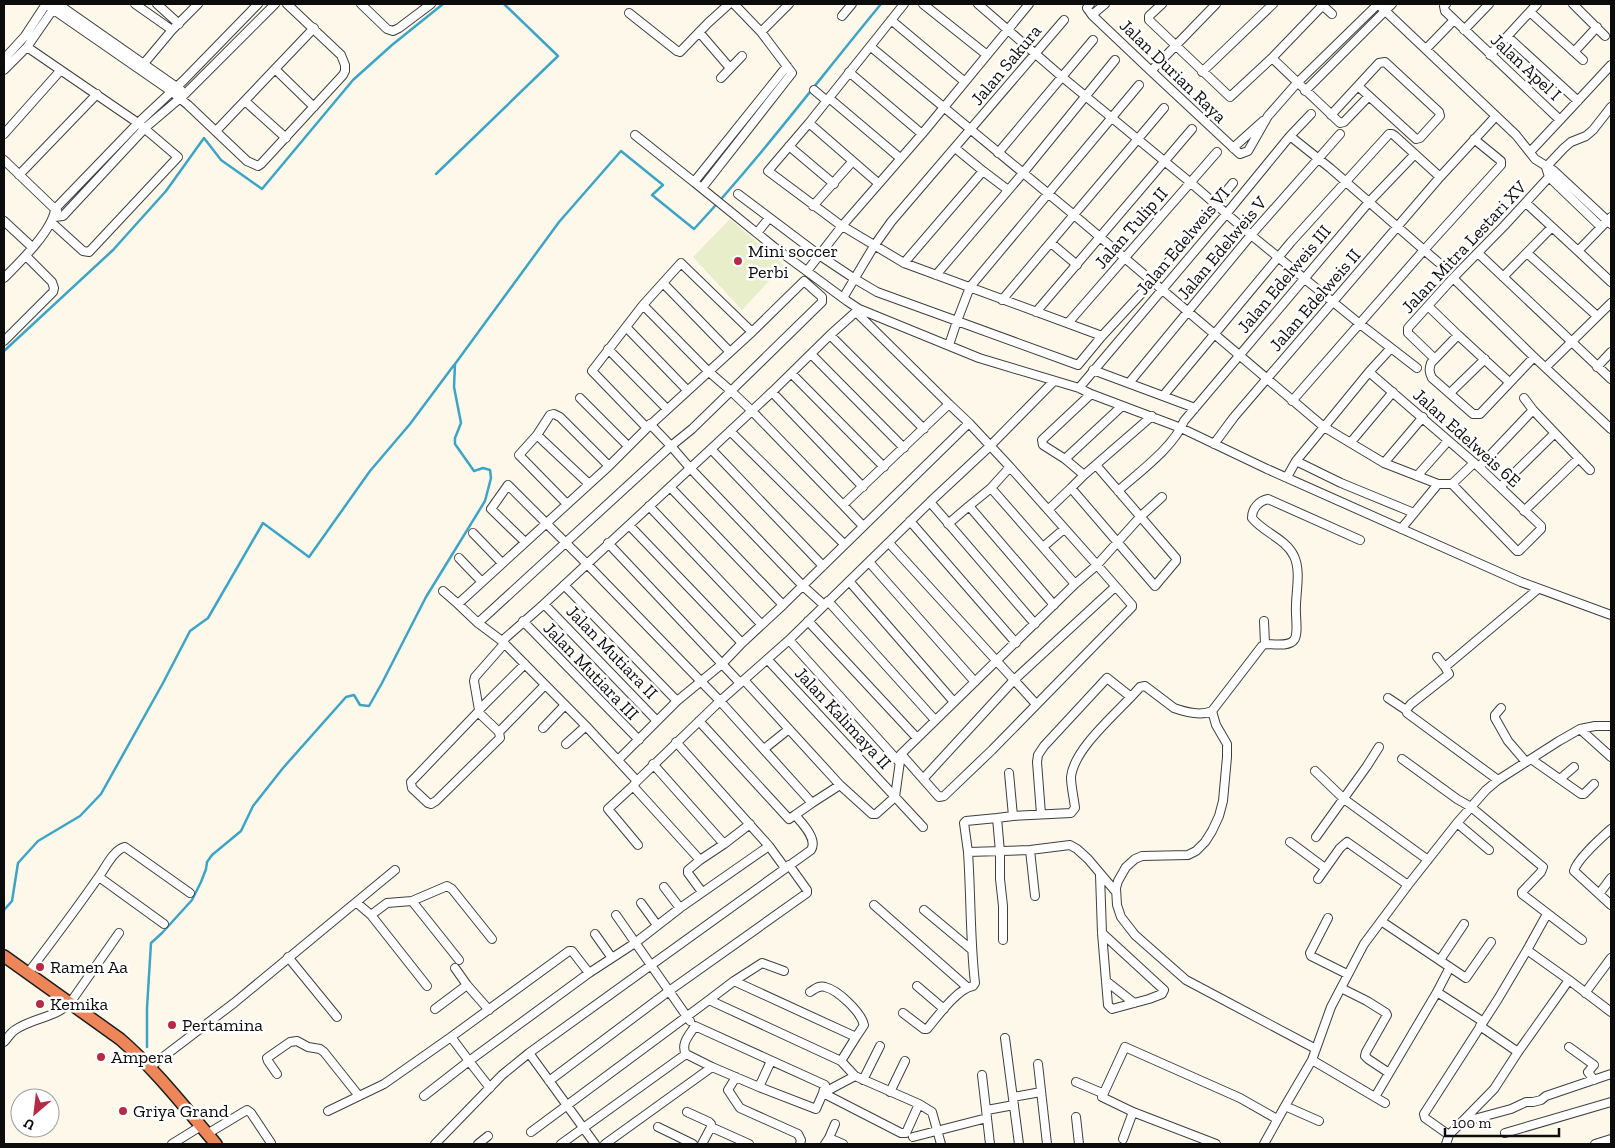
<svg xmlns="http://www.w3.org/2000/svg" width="1615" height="1148" font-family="'Zilla Slab',serif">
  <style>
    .pitch { fill: #e7eec9 }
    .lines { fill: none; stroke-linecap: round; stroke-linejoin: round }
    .stream { stroke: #3da4c6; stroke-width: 2.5 }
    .minor-casing { stroke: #3f3f3f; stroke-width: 10 }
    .highway-casing { stroke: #1d1d1d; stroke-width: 14 }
    .minor { stroke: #fff; stroke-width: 8 }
    .highway { stroke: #ed875a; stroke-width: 11 }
    .poi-dot { fill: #b52b46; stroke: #fff; stroke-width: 2 }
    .labels { text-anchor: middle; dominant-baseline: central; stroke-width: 5; stroke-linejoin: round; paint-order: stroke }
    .street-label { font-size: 18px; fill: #0c0c0c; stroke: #fff }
    .poi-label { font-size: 18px; fill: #0c0c0c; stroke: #fff; text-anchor: start }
  </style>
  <rect width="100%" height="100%" fill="#fef8eb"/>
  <path class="pitch" d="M 730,219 L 784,265 L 742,310 L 693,257 Z"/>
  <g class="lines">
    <path class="stream" d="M 436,174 L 558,56 L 504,4
      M 4,351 L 113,250 L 166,191 L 204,138 L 221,160 L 262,189 L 353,80 L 392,45 L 443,4
      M 4,910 L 12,901 L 18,863 L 38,841 L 80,816 L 101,794 L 163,683 L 190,631 L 208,618 L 263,523 L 309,557 L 370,471 L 410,424 L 454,365
      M 147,1047 L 147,1008 L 151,943 L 162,933 L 192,900 L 201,882 L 206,869 L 207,862 L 212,855 L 241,831 L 253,806 L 283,768 L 346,697 L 354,695 L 360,705 L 369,706 L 382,683 L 426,597 L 485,501 L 491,478 L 490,470 L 483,468 L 474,471 L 455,444 L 455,438 L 461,423 L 454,387 L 455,364 L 559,222 L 621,151 L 663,185 L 652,195 L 694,229 C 761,157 819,79 881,4"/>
    <defs>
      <path id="minor" d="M 45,4 L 172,92 L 188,105 L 247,161 L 258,166 L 261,164 L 343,75 L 345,71 L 345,65 L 341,55 L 287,4
        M 58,4 L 181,90
        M 135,4 L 172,30
        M 157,4 L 179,24
        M 361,4 L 387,29 L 393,31 L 399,28 L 431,4
        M 923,4 L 987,55
        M 978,4 L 1061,76 L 1191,183 L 1251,235 L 1360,324 L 1417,368
        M 1090,4 L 1087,8 L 1092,15
        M 1105,4 L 1092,15 L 1151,71 L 1240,154 L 1248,151 L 1268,116 L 1297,83 L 1378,4
        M 1162,4 L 1149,16 L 1149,20 L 1230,97 L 1272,58 L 1323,5
        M 1321,4 L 1332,14
        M 1378,4 L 1516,135 L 1535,159 L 1554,171 L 1611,224
        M 1446,4 L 1444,6 L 1445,11 L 1560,120 L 1611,65
        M 1573,4 L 1605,36
        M 1530,12 L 1583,60
        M 629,13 L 677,51 L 680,52 L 708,23 L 729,4
        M 842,16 L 852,4
        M 891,20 L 965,82
        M 1464,30 L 1489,4
        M 699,32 L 730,68
        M 761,32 L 789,4
        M 1508,37 L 1578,101
        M 27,47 L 138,123 L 178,157 L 89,252 L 83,251 L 51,222
        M 871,47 L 1074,215 L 1324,427 L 1369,372 L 1391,348
        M 1426,49 L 1454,20
        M 1574,52 L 1597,27
        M 1490,55 L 1537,4
        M 1272,58 L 1340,123 L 1344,122 L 1369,96
        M 4,59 L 25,36 L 46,4
        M 787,66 L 694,182 L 774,247 L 847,301 L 859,309 L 979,358 L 1079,388 L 1091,394 L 1181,428 L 1267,469 L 1521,582 L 1611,615
        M 141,67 L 172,30 L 198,4
        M 275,69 L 314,107
        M 4,70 L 27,47 L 54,8
        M 1151,71 L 1216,4
        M 849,72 L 922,134
        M 1202,72 L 1273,4
        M 721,78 L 742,56
        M 814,90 L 827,101
        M 1305,91 L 1392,4
        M 829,98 L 900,158
        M 245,101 L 286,138
        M 1331,115 L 1379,63 L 1385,62 L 1439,112 L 1440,116 L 1420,138 L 1416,139 L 1358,86
        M 809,123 L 904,4
        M 216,131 L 314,28
        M 4,134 L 60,71
        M 635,135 L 694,182
        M 1290,136 L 1330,168 L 1424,250 L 1292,401
        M 789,146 L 834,184
        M 955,148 L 983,171
        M 1233,148 L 1263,121
        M 1530,152 L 1560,120
        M 998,153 L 1093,40
        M 4,160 L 57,211
        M 19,175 L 97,94
        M 878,183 L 809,123 L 768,171 L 839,224 L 904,263 L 1102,336
        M 702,188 L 792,73 L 761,32 L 734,4
        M 738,194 L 819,255 L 855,279 L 877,292 L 957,321 L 970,287 L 1139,85
        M 1526,203 L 1578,251 L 1611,217
        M 813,206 L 852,162
        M 54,217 L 63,216 L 145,128 L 185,94 L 275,4
        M 4,221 L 32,247
        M 1601,227 L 1549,177 L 1546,167 L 1564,148 L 1571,142 L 1586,136 L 1593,130 L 1611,107
        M 757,233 L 769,218
        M 1051,243 L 1077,265
        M 1578,251 L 1611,282
        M 1478,253 L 1611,379
        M 1527,253 L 1597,316
        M 1438,262 L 1424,250 L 1501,165 L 1501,161 L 1474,139
        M 904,263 L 983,171 L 1008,190
        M 807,271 L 842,226 L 922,134 L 1029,4
        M 936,275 L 1023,173 L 1115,60
        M 1503,277 L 1552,227
        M 4,278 C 19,263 53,230 55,209 L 138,123 L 183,81 L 258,4
        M 1453,278 L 1534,357 L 1611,429
        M 663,283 L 729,351
        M 843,298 L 874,246 L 891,222 L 1064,20
        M 1002,300 L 1164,108
        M 643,305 L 708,371 L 731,391 L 692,429 L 671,446 L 650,424
        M 1428,306 L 1458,335
        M 859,309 L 830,335 L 772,392 L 863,487
        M 1036,312 L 1192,129
        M 1068,323 L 1217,152
        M 626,327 L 687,390
        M 830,335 L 924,429
        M 4,341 L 53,292 L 54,288 L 52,282 L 26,256
        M 949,345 L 957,321 L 1078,365 L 1102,336 L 1152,282 L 1233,183
        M 608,349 L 667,409
        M 811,354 L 904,448
        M 1435,359 L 1408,333 L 1408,328 L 1453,278 L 1504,226 L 1549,177
        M 1546,367 L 1611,303
        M 1597,367 L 1611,352
        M 1093,370 L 1195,408
        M 1369,372 L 1479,467 L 1541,526 L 1541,529 L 1519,551 L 1517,551 L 1452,484 L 1438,484
        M 792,374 L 884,467
        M 1509,382 L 1458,335 L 1431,363 C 1429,369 1429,372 1432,378 L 1473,414 L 1480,414 L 1534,357
        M 1129,383 L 1251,235 L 1340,134
        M 1079,388 L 1227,213 L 1290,136 L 1311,114
        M 1450,393 L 1485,359
        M 1163,396 L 1291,242 L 1389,134 L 1392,134 L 1395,136 L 1440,177
        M 580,398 L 628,446
        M 1524,398 L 1533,410 L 1590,470
        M 949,404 L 969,423
        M 647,428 L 592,371 L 643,305 L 680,264 L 681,263 L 752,332
        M 730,431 L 844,544
        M 537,435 L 589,484
        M 1351,442 L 1393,392
        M 1214,444 L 1234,417 L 1440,177 L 1496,116
        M 711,449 L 772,392
        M 1065,459 L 1043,445 L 1042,440 L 1091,394
        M 1296,461 L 1341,483 L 1414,513
        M 1384,463 L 1423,417
        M 1479,467 L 1533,410
        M 1084,475 L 1065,459 L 1122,406
        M 1417,476 L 1448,441
        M 1287,477 L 1296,461 L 1324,427 L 1384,463 L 1438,484 L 1401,529
        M 1452,484 L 1474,463
        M 1500,487 L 1555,433
        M 991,488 L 1010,467
        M 1071,488 L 1084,475 L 1152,416
        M 1118,491 C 1138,473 1174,447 1184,421 L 1369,202 L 1415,154
        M 930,502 L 1035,624
        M 567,504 L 519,455 L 537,435 L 550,415 L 554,414 L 560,417 L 609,466
        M 843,505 L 863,526
        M 649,506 L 761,624
        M 1048,510 L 1071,488 L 1155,586 L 1176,561 L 1176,558 L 1096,465
        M 1524,511 L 1579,458
        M 910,521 L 1016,643
        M 948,524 L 969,506
        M 629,525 L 742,643
        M 473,533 L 502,563
        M 608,543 L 740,683
        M 889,543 L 1014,680 L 1115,587
        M 1043,547 L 1064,529
        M 459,558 L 482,582
        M 869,562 L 975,682
        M 849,581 L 954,702
        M 564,585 L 677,701
        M 443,591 L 458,604
        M 828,601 L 935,720
        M 544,604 L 657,721
        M 783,605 L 969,423 L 1010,467 L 1097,565 L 1140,517 L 1162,497
        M 1054,605 L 969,506 L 991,488 L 1075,584
        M 523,621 L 639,740
        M 808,621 L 917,738
        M 1264,621 L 1265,644
        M 478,623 L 671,446 L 690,468 L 803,586 L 824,605
        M 789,640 L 899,762
        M 502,641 L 544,604 L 587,564 L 508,485 L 491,509 L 525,542
        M 1437,657 L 1445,667
        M 768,660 L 923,827
        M 744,680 L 840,785 L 812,803
        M 1388,698 L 1406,710
        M 1501,708 L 1495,715 L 1495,718 L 1508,741 L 1526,762
        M 479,710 L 525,664
        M 478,712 L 499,732 L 500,738 L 436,801 L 431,804 L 428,803 L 412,788 L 411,782 L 478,712 L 479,710 L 474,681 L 475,677 L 504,644
        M 699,721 L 789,819 L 795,815
        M 543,728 L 565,705
        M 1580,729 L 1611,757
        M 499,732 L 545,685
        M 676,742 L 769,846 L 785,868
        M 566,744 L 586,726
        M 764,749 L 789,729
        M 1402,759 L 1457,799 L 1471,807 L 1543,867 L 1541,872 L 1522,892 L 1522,894 L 1582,940
        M 1531,759 L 1581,794 L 1584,794 L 1594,784
        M 618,760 L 677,701 L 722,664 L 742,643 L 783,605 L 670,487
        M 653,764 L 724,844 L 750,824
        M 1315,771 L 1344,799 L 1428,860
        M 1009,773 L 1013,816
        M 923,779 L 1014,680 L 1036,704
        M 1560,779 L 1574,767
        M 1498,780 L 1407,713 L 1406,710 L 1411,704 L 1449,674 L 1445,667 L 1538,589
        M 637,781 L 720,701 L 587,564 L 711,449 L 823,566
        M 840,785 L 872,814 L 876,814 L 895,797 L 901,754 L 1075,584 L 1097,565 L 1132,605 L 1132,607 L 992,750 L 944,796 L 939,797 L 901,754
        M 633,786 L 608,809 L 638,845
        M 1041,814 L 1037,762 L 1038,755 L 1044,746 L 1107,678 L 1131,697
        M 1457,823 L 1489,850
        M 1611,829 C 1601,838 1577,859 1574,871 L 1611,905
        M 1316,837 L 1367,766 L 1379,747
        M 1290,842 L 1325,868
        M 1030,850 L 1035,896
        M 968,852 L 964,823 L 966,821 L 997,818
        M 700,860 L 633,786 L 637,781 L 586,726 L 502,641 L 478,623 L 458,604 L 609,466 L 647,428 L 752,332 L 804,281 L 822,297 L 822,302 L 731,391 L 752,411 L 842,504 L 844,504 L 949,404 L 856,312
        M 1100,875 L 1102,933 L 1108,1005 L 1112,1009 L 1149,999 L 1162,994 L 1164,990 L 1102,933
        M 99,877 L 164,924
        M 1318,879 L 1340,848 L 1347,842 L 1408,885
        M 664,887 L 680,908
        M 702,892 L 688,873 L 688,870 L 700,860 L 724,844
        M 1599,894 L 1611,878
        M 412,901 L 459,960
        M 357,903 L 371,915 L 427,986
        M 641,903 L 657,925
        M 874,905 L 967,987
        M 924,910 L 972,950
        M 1547,914 L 1527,950 L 1569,980
        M 371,915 L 387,903 L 412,901 L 447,886 L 452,889 L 492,939
        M 616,915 L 690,1021
        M 1328,918 L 1310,953 L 1311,956 L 1347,974
        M 1381,921 L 1466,978 L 1491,942
        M 595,934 L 612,958
        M 1003,940 L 1003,906 L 1000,879 L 1000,852 L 997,818 L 1013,816 L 1071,813 L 1075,808 C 1074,798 1071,787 1071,777 C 1074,747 1121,710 1140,687 L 1145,686 L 1174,708 C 1185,712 1201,716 1212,711
        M 288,957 L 337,1017
        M 1440,960 L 1464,924
        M 455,968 L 467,985
        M 28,973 C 53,940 78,907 102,872 C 107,864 115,849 125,847 L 190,893
        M 734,981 L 762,963 L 784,971
        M 1106,981 L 1134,1003
        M 917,986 L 944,1009
        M 1341,988 L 1367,1001 L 1386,1013 L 1387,1015 L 1366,1052 L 1365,1056 L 1368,1059 L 1389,1073
        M 1437,992 L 1482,1021
        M 1585,993 L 1611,958
        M 709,1000 L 734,981 L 856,1037 L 864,1025 C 861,1012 838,990 825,987 C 819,985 815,989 810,992
        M 435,1009 L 467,985 L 489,1010
        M 903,1013 L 924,1029 L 927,1029 C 937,1017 958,988 973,986 L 975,983 C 970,940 971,896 968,852 L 1030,850 L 1070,845 L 1077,849 L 1088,859 L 1116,892
        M 695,1026 L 825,1085 L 823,1093 L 816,1109 L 759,1087 L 712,1067 L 686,1054 C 680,1044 690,1034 695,1026 Z
        M 1480,1026 L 1518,1052
        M 1005,1038 L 1019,1144
        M 4,1042 C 8,1038 10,1033 15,1030 C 32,1018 55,1018 70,1003 L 119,933
        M 1569,1047 L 1594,1065 L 1588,1072 L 1594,1080
        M 1316,1049 L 1186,980 L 1135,935 L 1121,917 L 1117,905 L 1116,888 L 1118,881 L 1126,867 L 1135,859 L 1142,856 L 1188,855 L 1196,851 L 1205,842 L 1212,831 L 1219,816 L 1223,801 L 1227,757 L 1227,744 L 1216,725 L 1212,711 L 1262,646 L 1265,644 C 1273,644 1289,647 1294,640 C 1299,634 1295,614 1296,606 C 1296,591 1301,571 1294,556 C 1285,538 1264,533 1252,518 C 1252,508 1259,501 1268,499 L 1360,540
        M 529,1053 L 595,1144
        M 1312,1060 L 1385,1103
        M 841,1061 L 856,1037
        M 1038,1064 L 1047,1144
        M 150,1067 L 234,1003 L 395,870
        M 277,1074 L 268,1061 L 267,1058 L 290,1042 L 297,1041 L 308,1047 L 320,1049 L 324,1052 L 359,1096
        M 982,1075 L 990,1144
        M 736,1077 L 728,1090 L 740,1108 L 798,1134 L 801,1140 L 800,1144
        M 863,1080 L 880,1046
        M 549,1081 L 669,991 L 807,893 L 807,890 L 789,865
        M 1076,1082 L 1102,1093
        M 759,1087 L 771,1061
        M 490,1088 L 469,1061 L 589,973 L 635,943 L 680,908 L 769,846
        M 890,1092 L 905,1061
        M 823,1093 L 855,1076
        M 424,1096 L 469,1061 L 451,1037 L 569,951 L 572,951 L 589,973
        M 1013,1097 L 1041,1092
        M 1375,1097 L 1437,992 L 1450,967
        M 919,1104 L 932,1112 L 941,1144
        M 1285,1106 L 1319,1121
        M 987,1110 L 1014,1105
        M 328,1111 L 384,1084 L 451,1037
        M 687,1112 L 709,1122 L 711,1124 L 711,1127
        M 1076,1117 L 1079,1144
        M 1463,1122 L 1511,1109 L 1526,1102 L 1533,1102 L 1541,1100 L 1546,1096 L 1611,1074
        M 658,1127 L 693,1144
        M 531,1132 L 709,1000 L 841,1061 L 855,1076 L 919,1104 L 906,1133 L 901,1133 L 823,1093
        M 1505,1133 L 1611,1102
        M 207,1134 L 247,1110 L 251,1113 L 271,1143
        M 1449,1135 L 1425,1118 L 1424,1114 L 1498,999 L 1527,950
        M 913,1137 L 987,1118
        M 829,1138 L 835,1124
        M 1123,1139 L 1133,1112
        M 172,1144 L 201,1126
        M 435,1144 L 502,1075 L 529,1053 L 811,850 C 818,839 802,823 795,815 L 812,803 L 720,701 L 789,640 L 930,502 L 990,446 L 1054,381
        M 478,1144 L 488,1136
        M 561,1144 L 686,1054
        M 605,1144 L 712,1067
        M 702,1144 L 711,1127 L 749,1144
        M 825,1144 L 829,1138 L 843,1144
        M 1216,1144 L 1133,1112 L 1102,1097 L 1125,1047 L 1240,1098 L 1277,1119
        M 1264,1144 L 1285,1106 L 1312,1060 L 1331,1007 L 1364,944 L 1408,885 L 1457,823 L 1486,790 L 1498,780 L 1559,741 L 1580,729 L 1595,726 L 1611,726
        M 1446,1144 L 1449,1135 L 1494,1089 L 1518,1052 L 1569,980 L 1611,1012
        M 1595,1144 L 1611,1139"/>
      <path id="highway" d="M 4,956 L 120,1039 C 156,1070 185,1108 216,1144"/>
    </defs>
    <use href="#minor" class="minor-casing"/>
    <use href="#highway" class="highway-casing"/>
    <use href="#minor" class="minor"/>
    <use href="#highway" class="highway"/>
  </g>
  <g class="poi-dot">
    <circle cx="738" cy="261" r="5"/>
    <circle cx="40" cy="967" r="5"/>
    <circle cx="40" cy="1004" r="5"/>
    <circle cx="172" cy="1025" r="5"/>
    <circle cx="101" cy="1057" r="5"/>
    <circle cx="123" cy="1111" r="5"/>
  </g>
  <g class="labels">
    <g class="street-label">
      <text transform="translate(1006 65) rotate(-50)">Jalan Sakura</text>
      <text transform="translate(1526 67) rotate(43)">Jalan Apel I</text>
      <text transform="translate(1173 71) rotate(44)">Jalan Durian Raya</text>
      <text transform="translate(1131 228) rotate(-49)">Jalan Tulip II</text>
      <text transform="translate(1183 241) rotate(-50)">Jalan Edelweis VI</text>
      <text transform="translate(1464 247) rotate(-47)">Jalan Mitra Lestari XV</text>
      <text transform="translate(1222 248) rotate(-50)">Jalan Edelweis V</text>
      <text transform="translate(1284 279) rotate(-50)">Jalan Edelweis III</text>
      <text transform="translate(1315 300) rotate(-49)">Jalan Edelweis II</text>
      <text transform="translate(1467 438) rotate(42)">Jalan Edelweis 6E</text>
      <text transform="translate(612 652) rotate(46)">Jalan Mutiara II</text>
      <text transform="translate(591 671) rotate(46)">Jalan Mutiara III</text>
      <text transform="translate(843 718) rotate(47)">Jalan Kalimaya II</text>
    </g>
    <g class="poi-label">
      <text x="748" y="251">Mini soccer<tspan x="748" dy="21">Perbi</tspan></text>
      <text x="50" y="967">Ramen Aa</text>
      <text x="50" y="1004">Kemika</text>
      <text x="182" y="1025">Pertamina</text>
      <text x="111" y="1057">Ampera</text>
      <text x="133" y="1111">Griya Grand</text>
    </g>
  </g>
  <rect width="1615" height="1148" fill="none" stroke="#0c0c0c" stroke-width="10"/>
  <g transform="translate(35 1113) rotate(208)"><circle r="24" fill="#ffffff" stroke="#9e9e9e"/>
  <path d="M0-4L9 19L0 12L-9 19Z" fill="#b52b46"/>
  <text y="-8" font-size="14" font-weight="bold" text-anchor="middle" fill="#0c0c0c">U</text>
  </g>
  <path d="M1445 1128v8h114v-8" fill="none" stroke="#0c0c0c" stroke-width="2.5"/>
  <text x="1452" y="1128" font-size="15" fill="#0c0c0c" stroke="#ffffff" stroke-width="4" paint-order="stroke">100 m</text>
</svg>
